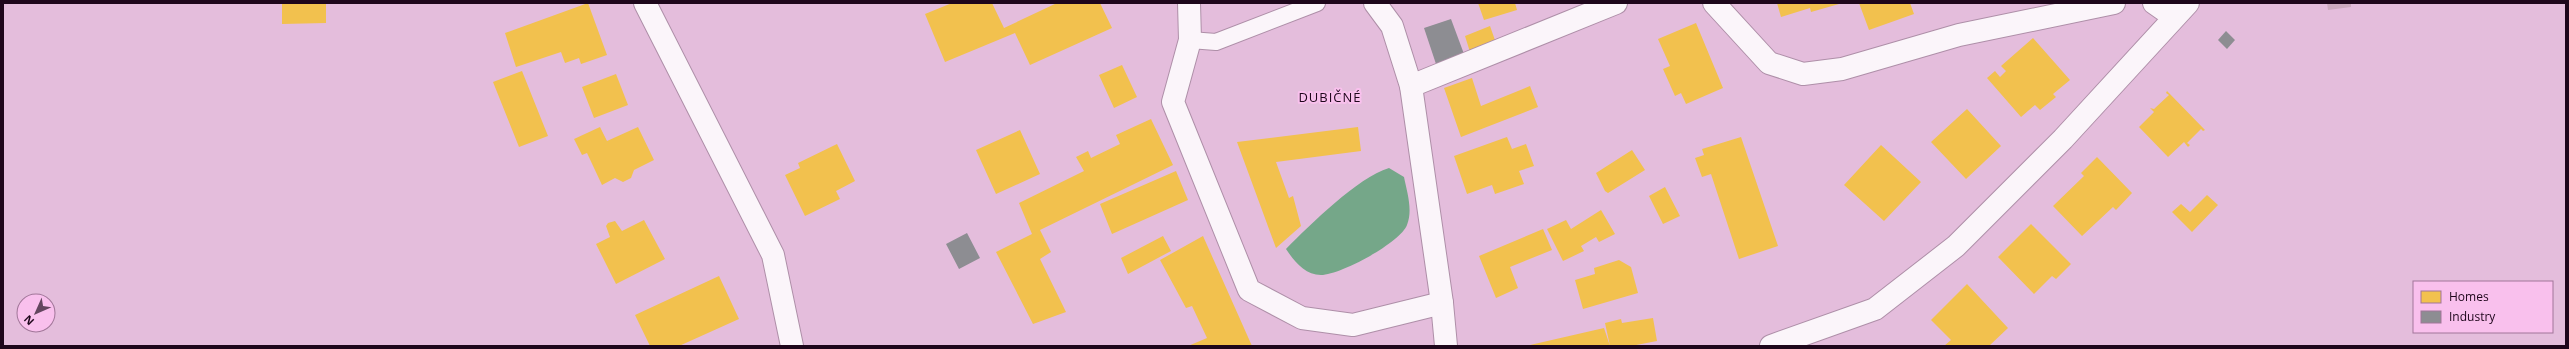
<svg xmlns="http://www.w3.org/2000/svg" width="2569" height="349" font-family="'Open Sans',sans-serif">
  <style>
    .water { fill: #75a789 }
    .homes { fill: #f2c14e }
    .industry { fill: #8d8d92 }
    .building { fill: #ccaabf }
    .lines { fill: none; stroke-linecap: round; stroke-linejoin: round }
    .lane-casing { stroke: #ae8fa8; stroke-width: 18 }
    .street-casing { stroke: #ae8fa8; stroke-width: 24 }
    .secondary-casing { stroke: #ae8fa8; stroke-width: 24 }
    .lane { stroke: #fbf5fa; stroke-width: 16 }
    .street { stroke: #fbf5fa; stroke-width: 22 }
    .secondary { stroke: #fbf5fa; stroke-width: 22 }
    .labels { text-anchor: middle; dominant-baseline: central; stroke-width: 4; stroke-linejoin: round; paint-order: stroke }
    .quarter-label { font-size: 13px; letter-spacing: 1px; fill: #1e061b; stroke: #f9c0ed }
  </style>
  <rect width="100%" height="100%" fill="#e4bddc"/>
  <path class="water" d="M 1389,168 L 1404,177 C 1407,192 1413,210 1407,225 C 1400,243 1340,275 1321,275 C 1305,275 1294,261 1286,249 C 1311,224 1357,178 1389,168 Z"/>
  <path class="homes" d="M 282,3 L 326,3 L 326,23 L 282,24 Z
    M 588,3 L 607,55 L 581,64 L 579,58 L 565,63 L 561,52 L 516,67 L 505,33 Z
    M 952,3 L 992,3 L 1004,28 L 1057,3 L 1100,3 L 1112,28 L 1030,65 L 1015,33 L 945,62 L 925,14 Z
    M 1478,3 L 1515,3 L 1517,10 L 1484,20 Z
    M 1777,3 L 1839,3 L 1839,4 L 1811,12 L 1810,8 L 1781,17 Z
    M 1859,3 L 1910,3 L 1914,14 L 1869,30 Z
    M 1696,23 L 1723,88 L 1686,104 L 1681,93 L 1675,96 L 1663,69 L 1670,66 L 1658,39 Z
    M 1490,26 L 1496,43 L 1470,52 L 1465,36 Z
    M 2033,38 L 2070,80 L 2053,94 L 2056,97 L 2040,110 L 2035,105 L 2021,117 L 1987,78 L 1995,71 L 2000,77 L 2006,71 L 2001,66 Z
    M 1122,65 L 1137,97 L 1114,108 L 1099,75 Z
    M 522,71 L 548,136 L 519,147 L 493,82 Z
    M 616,74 L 628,105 L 594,118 L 582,87 Z
    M 1472,78 L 1481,106 L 1530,86 L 1538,107 L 1461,137 L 1444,88 Z
    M 2167,91 L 2205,130 L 2203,131 L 2201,129 L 2187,143 L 2190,145 L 2188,147 L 2184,142 L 2168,157 L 2139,127 L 2154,112 L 2150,108 L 2154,109 L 2169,95 L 2166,93 Z
    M 1967,109 L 2001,146 L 1966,179 L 1931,142 Z
    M 1151,119 L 1173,165 L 1040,230 L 1051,252 L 1040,259 L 1066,312 L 1033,324 L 996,252 L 1032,234 L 1019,203 L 1084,171 L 1076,157 L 1088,151 L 1091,158 L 1120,144 L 1116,135 Z
    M 600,127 L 607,141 L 638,127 L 654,160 L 634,170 L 631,178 L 623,182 L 615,178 L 602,185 L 587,153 L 582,155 L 574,139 Z
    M 1358,127 L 1361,151 L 1276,162 L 1289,198 L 1293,196 L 1301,226 L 1276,248 L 1237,142 Z
    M 1020,130 L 1040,174 L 996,194 L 976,150 Z
    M 1507,137 L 1512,149 L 1526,144 L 1534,166 L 1519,171 L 1524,184 L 1495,194 L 1492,185 L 1467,194 L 1454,156 Z
    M 1741,137 L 1778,246 L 1739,259 L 1711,174 L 1702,177 L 1695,158 L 1704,155 L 1702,149 Z
    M 837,144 L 855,181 L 836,191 L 840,199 L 805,216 L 785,175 L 800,168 L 798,163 Z
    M 1881,145 L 1921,182 L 1884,221 L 1844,185 Z
    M 1632,150 L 1645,170 L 1608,193 L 1605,191 L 1596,173 Z
    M 2097,157 L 2132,193 L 2116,210 L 2113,207 L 2082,236 L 2053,206 L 2084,176 L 2081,173 Z
    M 1176,171 L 1188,200 L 1112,234 L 1100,204 Z
    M 1665,187 L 1680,216 L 1663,224 L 1649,196 Z
    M 2207,195 L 2218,205 L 2192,232 L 2172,212 L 2181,204 L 2190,212 Z
    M 1601,210 L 1615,234 L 1599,242 L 1596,237 L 1581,246 L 1584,251 L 1563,261 L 1547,229 L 1566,220 L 1571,229 Z
    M 644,220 L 665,259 L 616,284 L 596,244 L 610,237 L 606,226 L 608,223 L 615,221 L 622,231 Z
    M 2031,224 L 2071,264 L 2056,279 L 2052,276 L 2034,294 L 1998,257 Z
    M 1543,229 L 1552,250 L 1510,267 L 1518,288 L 1496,298 L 1479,256 Z
    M 1163,236 L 1171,251 L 1128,274 L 1121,258 Z
    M 1203,236 L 1252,346 L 1188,346 L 1207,338 L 1192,306 L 1186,308 L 1160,260 Z
    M 1619,260 L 1631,267 L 1638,293 L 1583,309 L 1575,280 L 1595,274 L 1594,268 Z
    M 719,276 L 739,319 L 679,346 L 650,346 L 635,315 Z
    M 1967,284 L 2008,328 L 1989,346 L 1944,346 L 1951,340 L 1931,320 Z
    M 1653,318 L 1657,341 L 1631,346 L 1610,346 L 1605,323 L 1621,319 L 1622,323 Z
    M 1604,328 L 1610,346 L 1530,346 L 1530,345 Z"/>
  <path class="industry" d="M 1451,19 L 1464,54 L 1436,64 L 1424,28 Z
    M 2226,31 L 2235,40 L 2227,49 L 2218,40 Z
    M 967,233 L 980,258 L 959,269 L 946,244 Z"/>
  <path class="building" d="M 2327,3 L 2351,3 L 2351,7 L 2328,10 Z"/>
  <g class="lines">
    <defs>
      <path id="lane" d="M 1190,40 L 1216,42 L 1317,3"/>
      <path id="street" d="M 645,3 L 773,255 L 792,346
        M 1189,3 L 1190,40 L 1173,102 L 1249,290 L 1302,318 L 1353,325 L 1442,303
        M 1714,3 L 1769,63 L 1803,74 L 1842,69 L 1959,35 L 2114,3
        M 2154,3 L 2174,17
        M 1411,86 L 1616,3
        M 1771,346 L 1875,309 L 1956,246 L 2063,139 L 2188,3"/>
      <path id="secondary" d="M 1375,3 L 1392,26 L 1411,86 L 1442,303 L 1446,346"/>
    </defs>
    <use href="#lane" class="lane-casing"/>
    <use href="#street" class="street-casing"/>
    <use href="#secondary" class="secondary-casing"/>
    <use href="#lane" class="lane"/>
    <use href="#street" class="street"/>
    <use href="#secondary" class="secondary"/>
  </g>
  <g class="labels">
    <g class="quarter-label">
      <text x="1330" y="97">DUBIČNÉ</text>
    </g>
  </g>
  <rect width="2569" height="349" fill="none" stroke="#1e061b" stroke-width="8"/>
  <rect x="2413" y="281" width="140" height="52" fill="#f9c0ed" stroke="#a17699"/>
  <rect x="2421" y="291" width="20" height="12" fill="#f2c14e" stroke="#a17699"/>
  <text x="2449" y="301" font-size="12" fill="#1e061b">Homes</text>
  <rect x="2421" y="311" width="20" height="12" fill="#8d8d92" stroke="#a17699"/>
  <text x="2449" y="321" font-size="12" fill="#1e061b">Industry</text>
  <g transform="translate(36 313) rotate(225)"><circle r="19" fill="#f9c0ed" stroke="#a17699"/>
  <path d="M0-3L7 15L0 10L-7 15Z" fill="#63465f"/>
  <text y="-6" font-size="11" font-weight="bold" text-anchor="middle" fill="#1e061b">N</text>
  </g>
</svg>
